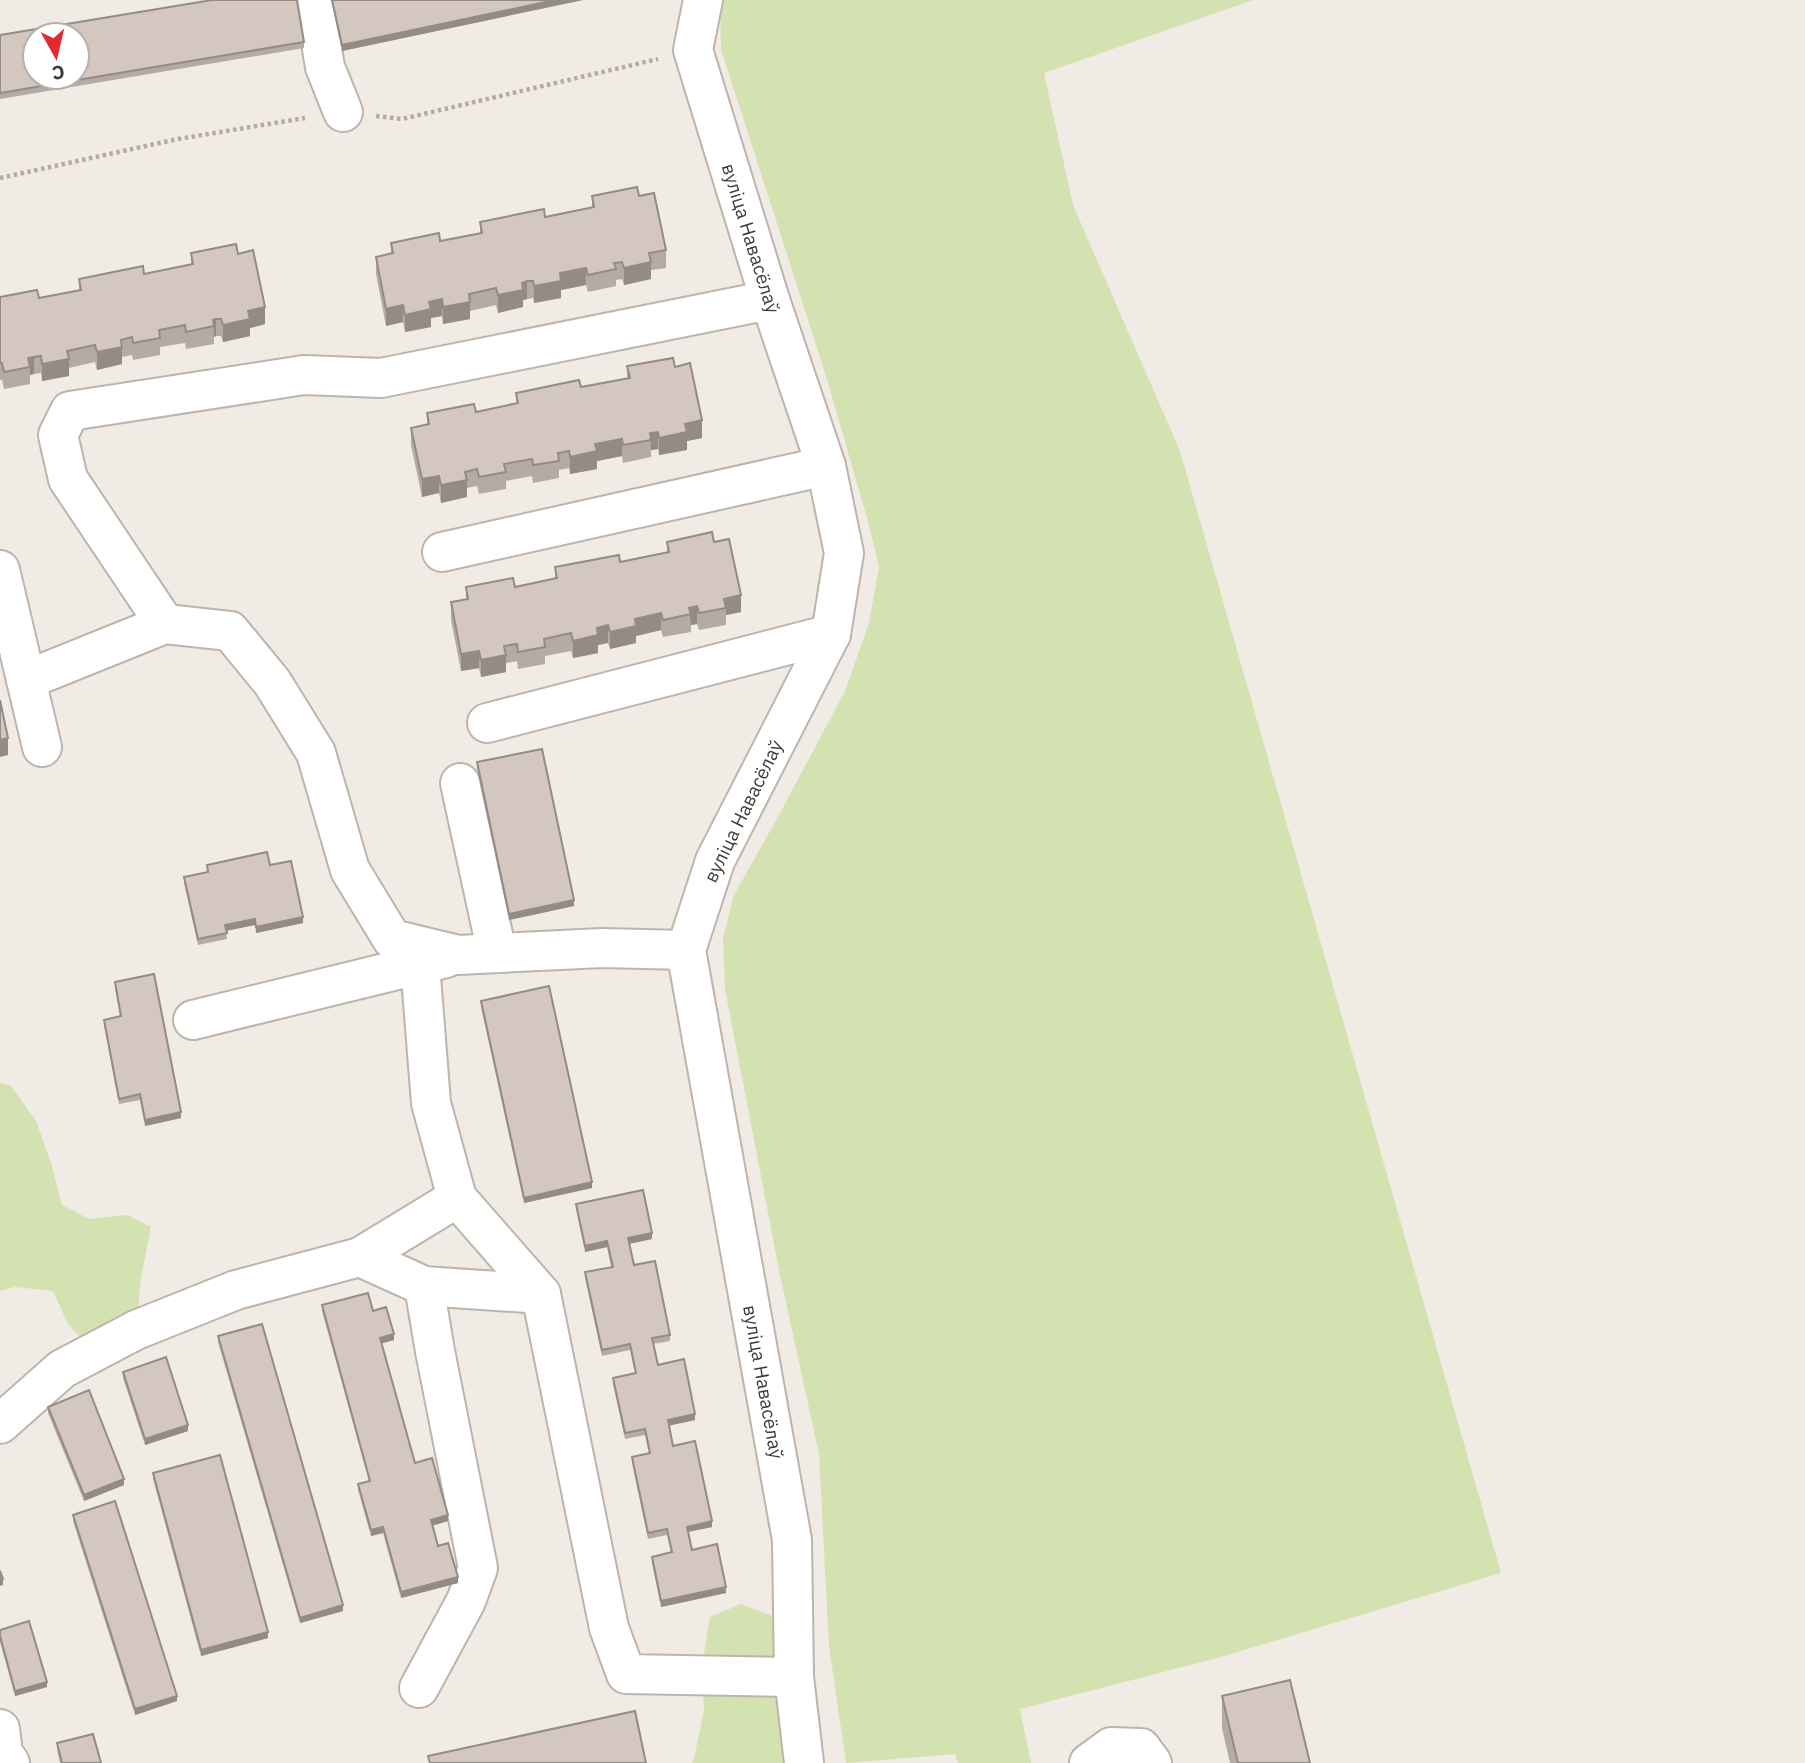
<svg xmlns="http://www.w3.org/2000/svg" width="1805" height="1763" font-family="'IBM Plex Sans',sans-serif">
  <style>
    .green { fill: #d4e1b1 }
    .lines { fill: none; stroke-linecap: round; stroke-linejoin: round }
    .minor-casing { stroke: #beb4ac; stroke-width: 42 }
    .path { stroke: #bbaa9b; stroke-width: 4.5; stroke-dasharray: 3.5 3.5; stroke-linecap: butt }
    .minor { stroke: #fff; stroke-width: 38 }
    .wall { fill: #b6aba4 }
    .shaded-wall { fill: #948b86 }
    .building { fill: #d4c7bf; stroke: #948b86; stroke-width: 2; fill-rule: evenodd }
    .labels { text-anchor: middle; dominant-baseline: central; stroke-width: 6; stroke-linejoin: round; paint-order: stroke }
    .street-label { font-size: 19px; fill: #423b35; stroke: #fff }
  </style>
  <rect width="100%" height="100%" fill="#f0ebe5"/>
  <path class="green" d="M 722,0 L 1253,0 L 1044,73 L 1073,205 L 1180,451 L 1501,1573 L 1221,1657 L 1020,1709 L 1031,1763 L 958,1763 L 955,1754 L 846,1763 L 829,1646 L 819,1454 L 780,1275 L 725,989 L 723,939 L 734,895 L 779,815 L 845,691 L 869,623 L 879,567 L 869,525 L 826,376 L 721,49 L 720,2 Z
    M 0,1083 L 10,1085 L 36,1121 L 51,1163 L 62,1205 L 89,1219 L 127,1215 L 151,1227 L 141,1278 L 138,1308 L 117,1327 L 81,1338 L 68,1324 L 53,1291 L 15,1287 L 0,1291 Z
    M 741,1604 L 775,1617 L 793,1763 L 692,1763 L 694,1759 L 704,1710 L 702,1666 L 710,1617 Z"/>
  <g class="lines">
    <defs>
      <g id="minor">
        <path d="M 314,0 L 325,67 L 343,112"/>
        <path id="s1" d="M 703,0 L 693,50 L 770,300 L 826,466 L 844,553 L 831,634 L 715,861 L 686,950 L 792,1540 L 794,1677 L 804,1763"/>
        <path d="M 442,552 L 826,466"/>
        <path d="M 0,570 L 42,747"/>
        <path d="M 165,624 L 68,479 L 58,435 L 70,411 L 304,375 L 381,378 L 770,300"/>
        <path d="M 26,680 L 165,624 L 230,631 L 272,682 L 316,753 L 350,870 L 392,939 L 458,955 L 602,948 L 686,950"/>
        <path d="M 487,723 L 831,634"/>
        <path d="M 460,783 L 497,953"/>
        <path d="M 420,964 L 431,1103 L 457,1198 L 541,1294 L 609,1628 L 626,1674 L 794,1677"/>
        <path d="M 193,1020 L 446,958"/>
        <path d="M 360,1257 L 424,1286 L 541,1294"/>
        <path d="M 0,1424 L 62,1369 L 136,1330 L 236,1290 L 360,1257 L 457,1198"/>
        <path d="M 419,1688 L 466,1601 L 478,1568 L 435,1351 L 424,1286"/>
        <path d="M 0,1729 L 3,1753 L 10,1763"/>
        <path d="M 1089,1763 L 1111,1747 L 1141,1748 L 1152,1763"/>
      </g>
    </defs>
    <use href="#minor" class="minor-casing"/>
    <path class="path" d="M 376,116 L 402,119 L 658,59
      M 0,178 L 178,139 L 305,118"/>
    <use href="#minor" class="minor"/>
  </g>
  <path class="wall" d="M 331,0 L 583,0 L 342,51 Z
    M 0,35 L 304,42 L 304,48 L 0,99 Z
    M 592,196 L 639,196 L 666,250 L 666,268 L 651,270 L 651,279 L 624,285 L 622,279 L 616,280 L 616,286 L 588,292 L 586,285 L 561,290 L 561,298 L 534,303 L 533,298 L 527,299 L 523,300 L 523,307 L 498,313 L 496,305 L 470,311 L 470,319 L 443,324 L 442,316 L 431,318 L 431,327 L 405,332 L 403,322 L 386,326 L 376,274 L 376,257 L 391,254 L 391,243 L 440,241 L 480,234 L 480,222 L 545,217 L 592,207 Z
    M 191,253 L 238,254 L 265,324 L 250,328 L 250,336 L 223,342 L 221,336 L 216,336 L 214,337 L 214,344 L 186,349 L 185,343 L 160,347 L 160,355 L 133,360 L 132,355 L 122,357 L 122,364 L 97,370 L 95,362 L 69,368 L 69,376 L 42,381 L 41,373 L 34,374 L 30,375 L 30,384 L 4,389 L 2,380 L 0,380 L 0,297 L 39,298 L 79,291 L 79,279 L 144,274 L 191,264 Z
    M 627,366 L 675,367 L 702,438 L 687,441 L 687,450 L 659,455 L 658,449 L 651,450 L 651,457 L 623,463 L 622,456 L 597,461 L 597,469 L 570,474 L 569,468 L 559,470 L 559,478 L 533,483 L 532,476 L 506,481 L 506,489 L 479,494 L 477,486 L 467,488 L 467,497 L 441,503 L 439,493 L 422,497 L 411,445 L 411,428 L 427,424 L 427,413 L 476,412 L 516,404 L 516,393 L 581,387 L 627,378 Z
    M 667,542 L 714,542 L 741,612 L 726,615 L 726,625 L 699,630 L 697,624 L 691,625 L 691,632 L 663,637 L 661,630 L 636,636 L 636,643 L 610,649 L 608,643 L 598,645 L 598,653 L 573,658 L 571,651 L 545,656 L 545,664 L 518,669 L 517,661 L 506,663 L 506,672 L 481,677 L 479,668 L 461,671 L 451,620 L 451,602 L 466,599 L 466,587 L 515,587 L 555,578 L 555,567 L 620,562 L 667,553 Z
    M 477,762 L 574,906 L 509,920 L 477,768 Z
    M 207,865 L 270,865 L 303,923 L 256,933 L 255,925 L 226,931 L 227,939 L 198,945 L 184,883 L 184,877 L 207,872 Z
    M 115,982 L 181,1118 L 145,1126 L 140,1100 L 119,1104 L 104,1025 L 104,1020 L 120,1016 L 115,988 Z
    M 481,1001 L 592,1188 L 524,1203 L 481,1007 Z
    M 576,1204 L 652,1239 L 629,1244 L 634,1265 L 670,1335 L 670,1341 L 653,1344 L 658,1365 L 695,1420 L 669,1425 L 673,1446 L 712,1527 L 688,1532 L 692,1550 L 726,1593 L 661,1607 L 652,1563 L 652,1557 L 671,1553 L 667,1535 L 648,1539 L 632,1463 L 632,1457 L 649,1453 L 645,1435 L 625,1439 L 613,1384 L 613,1378 L 635,1373 L 630,1350 L 602,1356 L 585,1278 L 585,1272 L 611,1267 L 607,1247 L 585,1252 L 576,1209 Z
    M 322,1305 L 373,1311 L 394,1340 L 382,1343 L 415,1463 L 448,1521 L 432,1526 L 438,1546 L 458,1583 L 401,1598 L 383,1533 L 371,1536 L 358,1490 L 358,1484 L 369,1481 L 322,1311 Z
    M 218,1336 L 343,1611 L 300,1623 L 218,1342 Z
    M 123,1372 L 188,1431 L 145,1445 L 123,1378 Z
    M 48,1407 L 124,1485 L 84,1501 L 48,1413 Z
    M 153,1473 L 268,1638 L 201,1656 L 153,1479 Z
    M 73,1515 L 177,1701 L 135,1715 L 73,1521 Z
    M 0,1630 L 47,1687 L 15,1696 L 0,1642 Z
    M 1222,1696 L 1310,1763 L 1230,1763 L 1222,1728 Z
    M 57,1743 L 101,1763 L 60,1763 L 57,1749 Z"/>
  <path class="shaded-wall" d="M 555,0 L 583,0 L 342,51 L 342,45 Z
    M 651,262 L 651,279 L 624,285 L 624,268 Z
    M 586,268 L 586,285 L 561,290 L 561,298 L 534,303 L 534,286 L 560,273 Z
    M 527,281 L 527,299 L 523,300 L 523,307 L 498,313 L 498,295 L 522,283 Z
    M 442,299 L 442,316 L 431,318 L 431,327 L 405,332 L 405,315 L 429,302 Z
    M 470,302 L 470,319 L 443,324 L 443,307 Z
    M 403,305 L 403,322 L 386,326 L 386,309 Z
    M 265,307 L 265,324 L 250,328 L 250,336 L 223,342 L 223,325 L 248,311 Z
    M 216,319 L 216,336 L 214,337 L 213,320 Z
    M 122,347 L 122,364 L 97,370 L 97,352 Z
    M 34,357 L 34,374 L 30,375 L 30,367 L 28,358 Z
    M 69,359 L 69,376 L 42,381 L 42,364 Z
    M 702,420 L 702,438 L 687,441 L 687,450 L 659,455 L 659,438 L 685,424 Z
    M 658,432 L 658,449 L 651,450 L 650,433 Z
    M 622,439 L 622,456 L 597,461 L 597,469 L 570,474 L 570,457 L 595,444 Z
    M 439,476 L 439,493 L 422,497 L 422,479 Z
    M 467,480 L 467,497 L 441,503 L 441,485 Z
    M 741,595 L 741,612 L 726,615 L 726,608 L 724,599 Z
    M 697,606 L 697,624 L 691,625 L 689,608 Z
    M 661,613 L 661,630 L 636,636 L 636,643 L 610,649 L 610,632 L 635,619 Z
    M 608,625 L 608,643 L 598,645 L 598,653 L 573,658 L 573,641 L 597,628 Z
    M 479,651 L 479,668 L 461,671 L 461,654 Z
    M 506,655 L 506,672 L 481,677 L 481,660 Z
    M 8,738 L 8,755 L 0,757 L 0,740 Z
    M 574,900 L 574,906 L 509,920 L 509,914 Z
    M 303,917 L 303,923 L 256,933 L 256,927 Z
    M 255,919 L 255,925 L 225,931 L 225,925 Z
    M 181,1112 L 181,1118 L 145,1126 L 145,1120 Z
    M 592,1182 L 592,1188 L 524,1203 L 524,1198 Z
    M 652,1233 L 652,1239 L 628,1244 L 628,1238 Z
    M 607,1241 L 607,1247 L 585,1252 L 585,1246 Z
    M 394,1334 L 394,1340 L 380,1344 L 380,1338 Z
    M 695,1414 L 695,1420 L 668,1426 L 668,1420 Z
    M 188,1425 L 188,1431 L 145,1445 L 145,1439 Z
    M 124,1479 L 124,1485 L 84,1501 L 84,1495 Z
    M 448,1515 L 448,1521 L 431,1526 L 431,1520 Z
    M 712,1521 L 712,1527 L 687,1532 L 687,1527 Z
    M 383,1527 L 383,1533 L 371,1536 L 371,1530 Z
    M 458,1577 L 458,1583 L 401,1598 L 401,1592 Z
    M 3,1579 L 3,1585 L 0,1586 L 0,1581 Z
    M 726,1587 L 726,1593 L 661,1607 L 661,1601 Z
    M 343,1605 L 343,1611 L 300,1623 L 300,1618 Z
    M 268,1632 L 268,1638 L 201,1656 L 201,1650 Z
    M 47,1682 L 47,1687 L 15,1696 L 15,1691 Z
    M 177,1696 L 177,1701 L 135,1715 L 135,1709 Z"/>
  <path class="building" d="M 212,0 L 297,0 L 304,42 L 0,93 L 0,35 ZM 35,35 L 77,35 L 77,77 L 35,77 Z
    M 332,0 L 555,0 L 342,45 Z
    M 637,187 L 639,196 L 654,193 L 666,250 L 649,253 L 651,262 L 624,268 L 622,262 L 614,263 L 616,269 L 588,275 L 586,268 L 560,273 L 561,281 L 534,286 L 533,281 L 527,281 L 522,283 L 523,290 L 498,295 L 496,288 L 469,294 L 470,302 L 443,307 L 442,299 L 429,302 L 431,309 L 405,315 L 403,305 L 386,309 L 376,257 L 393,253 L 391,243 L 439,233 L 440,241 L 482,233 L 480,222 L 544,209 L 545,217 L 594,207 L 592,196 Z
    M 236,244 L 238,254 L 253,250 L 265,307 L 248,311 L 250,319 L 223,325 L 221,319 L 216,319 L 213,320 L 214,326 L 186,332 L 185,325 L 159,330 L 160,338 L 133,343 L 132,337 L 121,340 L 122,347 L 97,352 L 95,345 L 67,351 L 69,359 L 42,364 L 41,356 L 34,357 L 28,358 L 30,367 L 4,372 L 2,363 L 0,363 L 0,297 L 37,290 L 39,298 L 81,290 L 79,279 L 143,266 L 144,274 L 193,264 L 191,253 Z
    M 673,358 L 675,367 L 690,363 L 702,420 L 685,424 L 687,432 L 659,438 L 658,432 L 650,433 L 651,440 L 623,445 L 622,439 L 595,444 L 597,451 L 570,457 L 569,451 L 558,453 L 559,461 L 533,465 L 532,459 L 504,464 L 506,472 L 479,477 L 477,469 L 465,472 L 467,480 L 441,485 L 439,476 L 422,479 L 411,428 L 429,424 L 427,413 L 474,404 L 476,412 L 518,403 L 516,393 L 579,380 L 581,387 L 630,378 L 627,366 Z
    M 712,532 L 714,542 L 729,539 L 741,595 L 724,599 L 726,608 L 699,613 L 697,606 L 689,608 L 691,614 L 663,620 L 661,613 L 635,619 L 636,626 L 610,632 L 608,625 L 597,628 L 598,635 L 573,641 L 571,633 L 544,639 L 545,647 L 518,652 L 517,644 L 504,646 L 506,655 L 481,660 L 479,651 L 461,654 L 451,602 L 468,599 L 466,587 L 513,578 L 515,587 L 557,578 L 555,567 L 619,555 L 620,562 L 669,552 L 667,542 Z
    M 0,700 L 8,738 L 0,740 Z
    M 542,749 L 574,900 L 509,914 L 477,762 Z
    M 267,852 L 270,865 L 291,861 L 303,917 L 256,927 L 255,919 L 225,925 L 227,933 L 198,939 L 184,877 L 208,872 L 207,865 Z
    M 154,974 L 181,1112 L 145,1120 L 140,1094 L 119,1099 L 104,1020 L 121,1016 L 115,982 Z
    M 549,986 L 592,1182 L 524,1198 L 481,1001 Z
    M 643,1190 L 652,1233 L 628,1238 L 634,1265 L 655,1261 L 670,1335 L 652,1338 L 658,1365 L 684,1359 L 695,1414 L 668,1420 L 673,1446 L 695,1441 L 712,1521 L 687,1527 L 692,1550 L 717,1544 L 726,1587 L 661,1601 L 652,1557 L 672,1552 L 667,1529 L 648,1533 L 632,1457 L 650,1453 L 645,1429 L 625,1433 L 613,1378 L 636,1373 L 630,1344 L 602,1350 L 585,1272 L 613,1267 L 607,1241 L 585,1246 L 576,1204 Z
    M 368,1293 L 373,1311 L 386,1307 L 394,1334 L 380,1338 L 415,1463 L 432,1458 L 448,1515 L 431,1520 L 438,1546 L 448,1543 L 458,1577 L 401,1592 L 383,1527 L 371,1530 L 358,1484 L 370,1481 L 322,1305 Z
    M 262,1324 L 343,1605 L 300,1618 L 218,1336 Z
    M 166,1357 L 188,1425 L 145,1439 L 123,1372 Z
    M 89,1390 L 124,1479 L 84,1495 L 48,1407 Z
    M 220,1455 L 268,1632 L 201,1650 L 153,1473 Z
    M 115,1501 L 177,1696 L 135,1709 L 73,1515 Z
    M 0,1571 L 3,1579 L 0,1581 Z
    M 29,1621 L 47,1682 L 15,1691 L 0,1636 L 0,1630 Z
    M 1290,1680 L 1310,1763 L 1238,1763 L 1222,1696 Z
    M 635,1711 L 646,1763 L 430,1763 L 428,1756 Z
    M 93,1734 L 101,1763 L 62,1763 L 57,1743 Z"/>
  <g class="labels">
    <g class="street-label">
      <text stroke="none"><textPath href="#s1" startOffset="248">вуліца Навасёлаў</textPath></text>
      <text transform="translate(743 811) rotate(-64)">вуліца Навасёлаў</text>
      <text stroke="none"><textPath href="#s1" startOffset="1446">вуліца Навасёлаў</textPath></text>
    </g>
  </g>
  <g transform="translate(56 56) rotate(172)"><circle r="33" fill="#ffffff" stroke="#b3b1ae" stroke-width="2"/>
  <path d="M0-5L12 26L0 18L-12 26Z" fill="#e32930"/>
  <text y="-10" font-size="19" font-weight="bold" text-anchor="middle" fill="#423b35">С</text>
  </g>
</svg>
